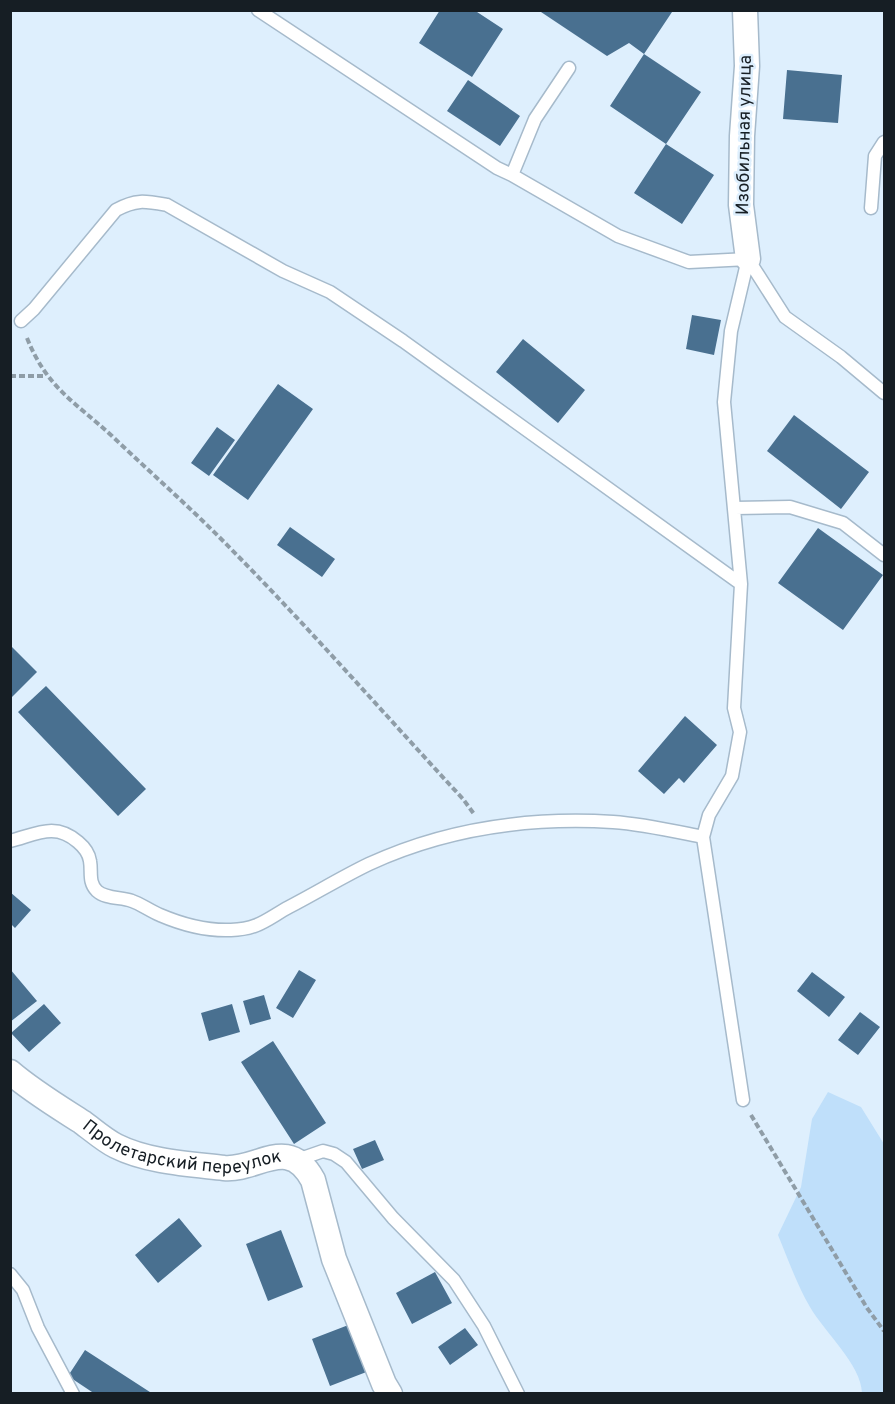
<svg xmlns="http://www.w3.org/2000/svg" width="895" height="1404" font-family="Overpass,sans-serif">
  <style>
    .green { fill: #bfdffa }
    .building { fill: #497090 }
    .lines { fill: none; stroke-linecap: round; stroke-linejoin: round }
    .service-casing { stroke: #a6bacb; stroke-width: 15 }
    .minor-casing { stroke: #a6bacb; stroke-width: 27 }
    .path { stroke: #8f9da7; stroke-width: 4; stroke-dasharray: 6 3; stroke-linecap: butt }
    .service { stroke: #fff; stroke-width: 12 }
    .minor { stroke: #fff; stroke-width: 24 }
    .labels { text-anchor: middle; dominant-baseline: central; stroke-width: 5; stroke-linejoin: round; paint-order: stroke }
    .street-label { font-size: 18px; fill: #161e24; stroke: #deeffd }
  </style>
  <rect width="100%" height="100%" fill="#deeffd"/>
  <path class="green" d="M 828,1092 L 861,1107 L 884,1144 L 884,1393 L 862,1393 C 861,1364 825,1333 810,1307 C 797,1285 788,1259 778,1235 L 801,1187 L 812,1119 Z"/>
  <path class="building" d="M 440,10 L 474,10 L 503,29 L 472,77 L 419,43 Z
    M 538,10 L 669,10 L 672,12 L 644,54 L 629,43 L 607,56 Z
    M 644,54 L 701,92 L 666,144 L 610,106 Z
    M 787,70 L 842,75 L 838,123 L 783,119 Z
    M 468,80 L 520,116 L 500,146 L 447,111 Z
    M 666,144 L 714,175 L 682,224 L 634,193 Z
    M 692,315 L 721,320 L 714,355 L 686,349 Z
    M 523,339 L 585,390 L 558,423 L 496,372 Z
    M 278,384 L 313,409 L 248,500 L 213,475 Z
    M 794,415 L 869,472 L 841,509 L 767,451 Z
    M 217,427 L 235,440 L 209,476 L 191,463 Z
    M 290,527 L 335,559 L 322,577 L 277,545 Z
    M 818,528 L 883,575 L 843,630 L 778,583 Z
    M 10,645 L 37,672 L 10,699 Z
    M 46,686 L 146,789 L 118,816 L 18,712 Z
    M 685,716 L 717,745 L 684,783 L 679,778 L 664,794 L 638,771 Z
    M 10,892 L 31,910 L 15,928 L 10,923 Z
    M 10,969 L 37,1001 L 10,1022 Z
    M 299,970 L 316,980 L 293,1018 L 276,1008 Z
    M 812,972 L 845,997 L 829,1017 L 797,991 Z
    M 264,995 L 271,1019 L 250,1025 L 243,1001 Z
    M 44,1004 L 61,1023 L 29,1052 L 11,1033 Z
    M 232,1004 L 240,1032 L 209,1041 L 201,1013 Z
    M 860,1012 L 880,1027 L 858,1055 L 838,1040 Z
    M 273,1041 L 326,1123 L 294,1144 L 241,1062 Z
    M 375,1140 L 384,1160 L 362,1169 L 353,1149 Z
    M 179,1218 L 202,1246 L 158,1283 L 135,1255 Z
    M 281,1230 L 303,1287 L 268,1301 L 246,1244 Z
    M 435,1272 L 452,1303 L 412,1324 L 396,1293 Z
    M 351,1324 L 369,1371 L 330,1386 L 312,1339 Z
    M 465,1328 L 478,1345 L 450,1365 L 438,1347 Z
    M 85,1350 L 153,1394 L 95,1394 L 68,1376 Z"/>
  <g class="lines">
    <defs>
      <path id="service" d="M 258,10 L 497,168 L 512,175 L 535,119 L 569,68
        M 512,175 L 618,236 L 689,262 L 748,259
        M 871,208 L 875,156 L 884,142
        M 748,259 L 785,317 L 841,357 L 884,393
        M 21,321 L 34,309 L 116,210 C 136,199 145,201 167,205 L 283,271 L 330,292 L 403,341 L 741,584
        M 735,508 L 790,507 L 843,523 L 884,555
        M 10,841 C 37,834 55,822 78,842 C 84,847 89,854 90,861 C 92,872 88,882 97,891 C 106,899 121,897 132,901 C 141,904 150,911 160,915 C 181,924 208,931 231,930 C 259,929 267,919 289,907 C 316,893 342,877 369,864 C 445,829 530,817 613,822 C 643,824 673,831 703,837
        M 743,1100 L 703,837 L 709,815 L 732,776 L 740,732 L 734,708 L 741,584 L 724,402 L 731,331 L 748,259
        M 297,1160 L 323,1151 L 334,1154 L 346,1162 L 393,1218 L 454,1280 L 484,1326 L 518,1394
        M 10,1274 L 23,1290 L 38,1328 L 73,1394"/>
      <g id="minor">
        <path d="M 745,10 L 747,66 L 742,136 L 741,205 L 748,259"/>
        <path id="s1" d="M 10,1072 C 32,1091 57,1106 82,1122 C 93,1130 104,1140 116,1146 C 148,1162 189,1164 224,1168 C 258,1171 288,1134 313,1180 L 334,1259 L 384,1384 L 390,1394"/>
      </g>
    </defs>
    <use href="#service" class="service-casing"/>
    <use href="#minor" class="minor-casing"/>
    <path class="path" d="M 27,338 C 47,388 75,402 112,436 C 152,474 193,510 231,549 C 311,630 386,716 463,799 L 474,814
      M 10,376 L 46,376
      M 751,1115 L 867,1308 L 884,1331"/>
    <use href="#service" class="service"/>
    <use href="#minor" class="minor"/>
  </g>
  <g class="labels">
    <g class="street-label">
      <text transform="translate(745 135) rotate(-89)">Изобильная улица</text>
      <text stroke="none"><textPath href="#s1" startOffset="195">Пролетарский переулок</textPath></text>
    </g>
  </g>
  <rect width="895" height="1404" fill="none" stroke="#161e24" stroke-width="24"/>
</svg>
